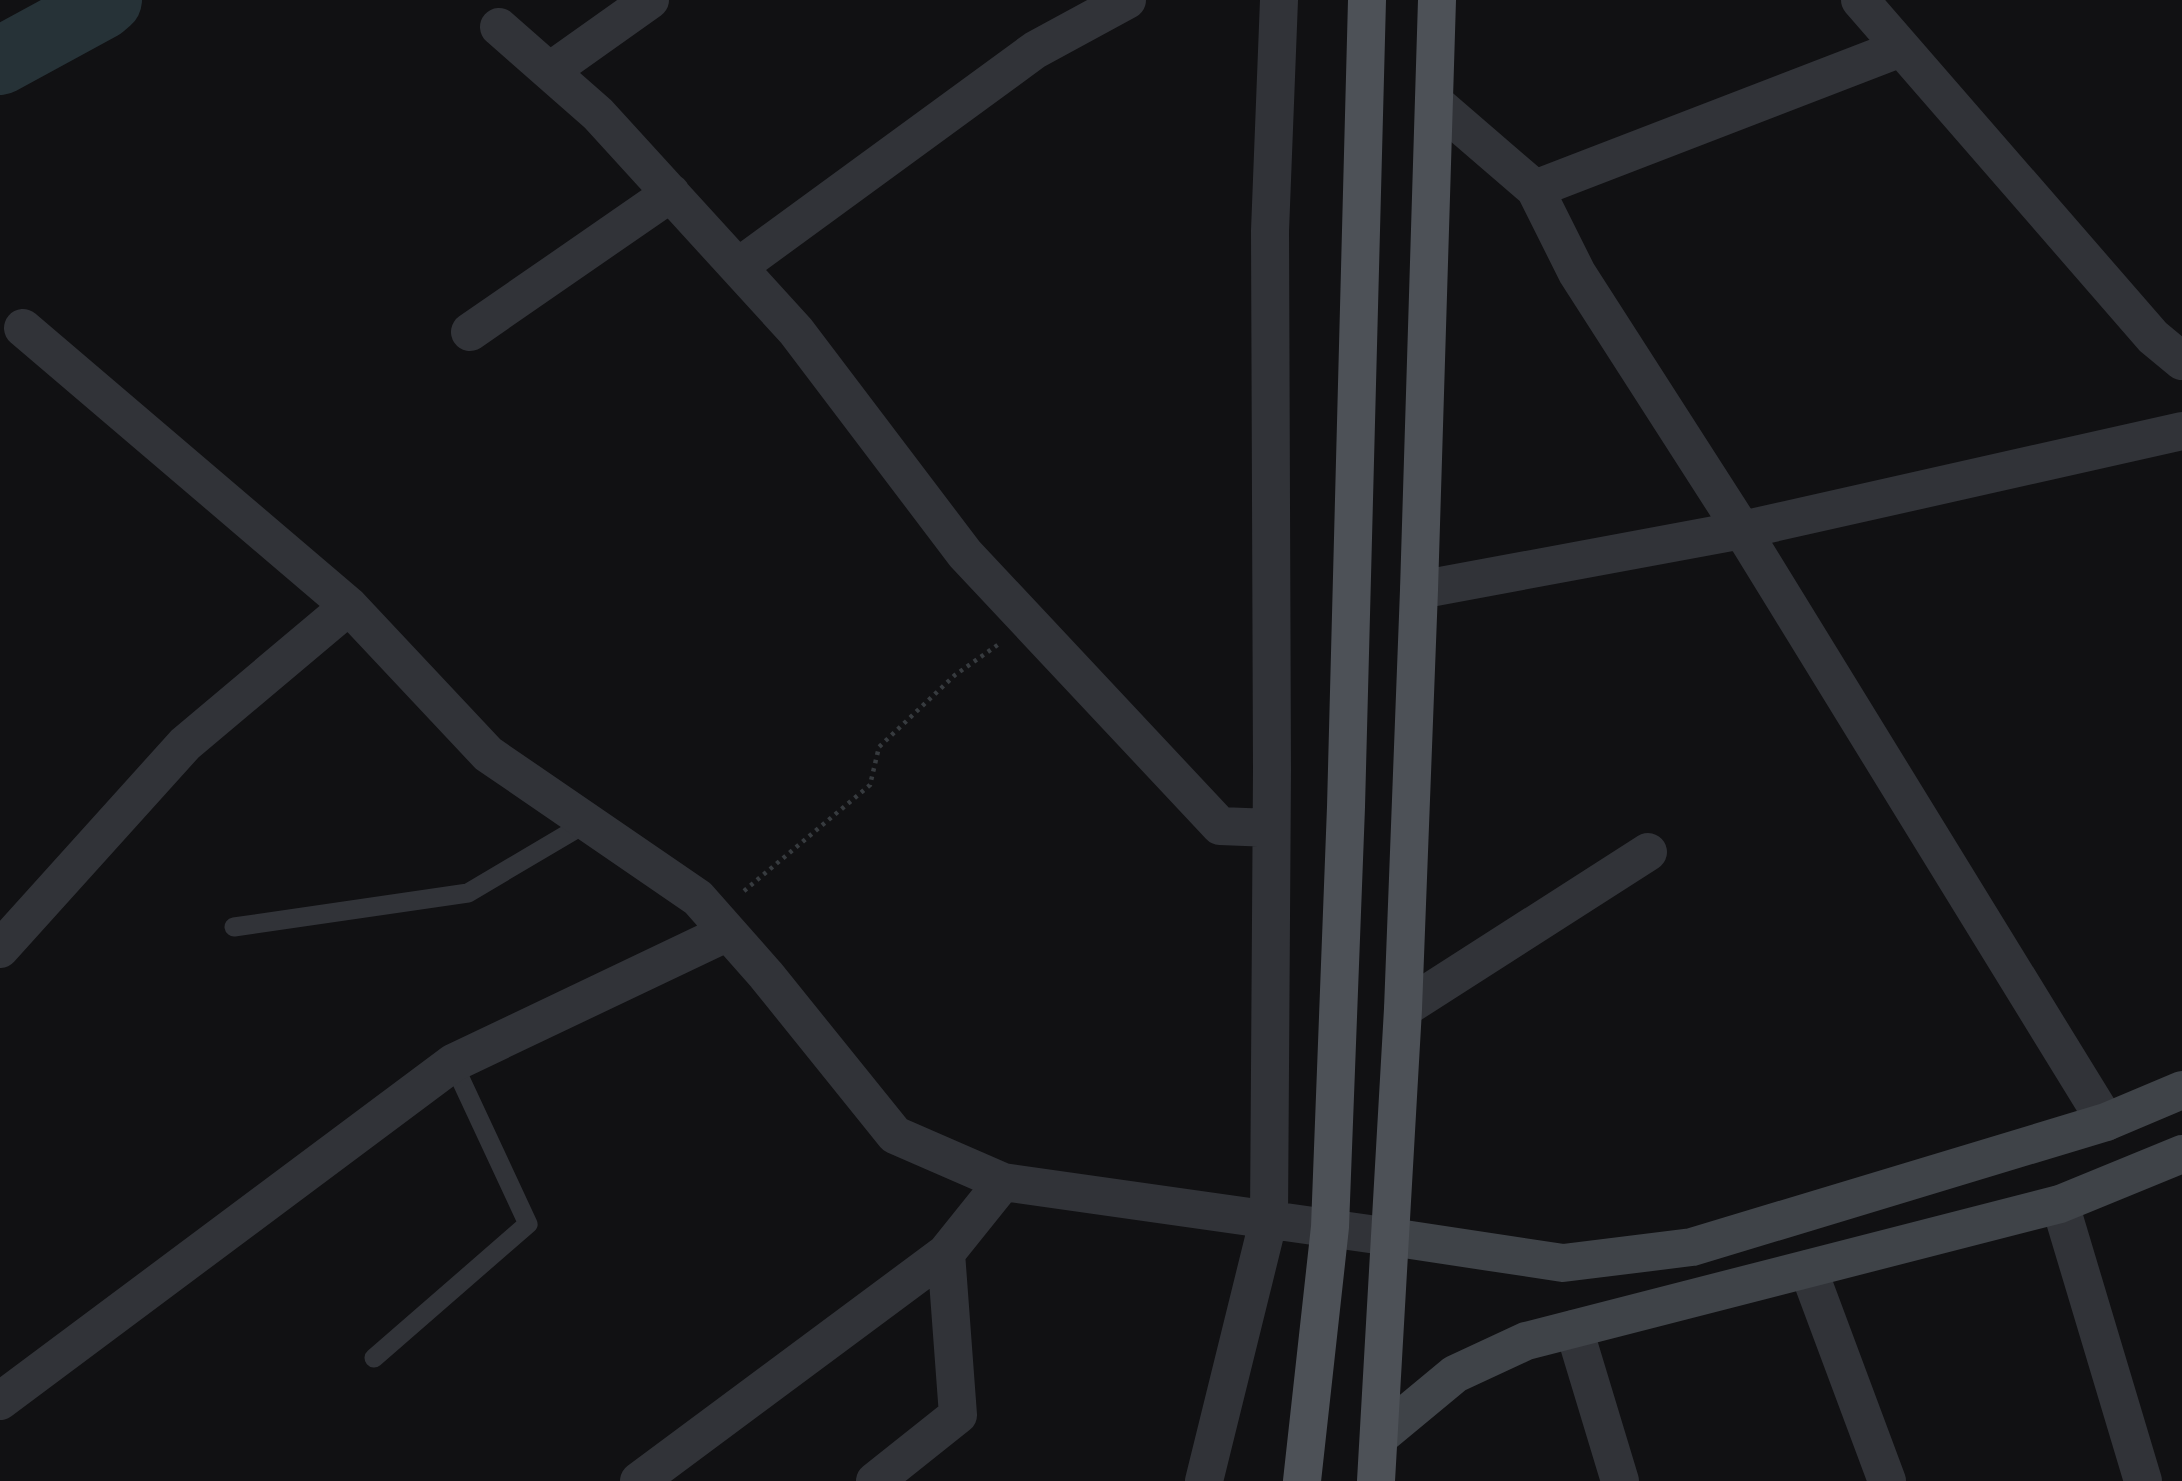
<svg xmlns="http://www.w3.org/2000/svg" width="2182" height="1481" font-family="Rubik,sans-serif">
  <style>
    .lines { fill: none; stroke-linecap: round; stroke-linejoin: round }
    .river { stroke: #263237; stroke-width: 68 }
    .path { stroke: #373b3f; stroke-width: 4.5; stroke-dasharray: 3.5 5; stroke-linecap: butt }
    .lane { stroke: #313338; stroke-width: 19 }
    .street { stroke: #313338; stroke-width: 38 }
    .secondary { stroke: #3f4348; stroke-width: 38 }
    .primary { stroke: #4d5157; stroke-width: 38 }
  </style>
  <rect width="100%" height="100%" fill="#111113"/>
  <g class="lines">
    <path class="river" d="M 0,61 L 101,6 L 108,0"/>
    <path class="path" d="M 744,891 L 870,785 L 879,747 L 955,675 L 999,644"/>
    <path class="lane" d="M 234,927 L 468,893 L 588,822
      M 374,1358 L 528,1224 L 453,1063"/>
    <path class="street" d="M 1860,0 L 2153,337 L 2182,361
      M 499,27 L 598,114 L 796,331 L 965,554 L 1220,826 L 1271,828
      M 550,71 L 650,0
      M 1434,102 L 1535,189 L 1577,273 L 1742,530 L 2106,1122
      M 1535,189 L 1901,48
      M 738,267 L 1035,50 L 1127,0
      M 470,332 L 671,193
      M 1419,590 L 1742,530 L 2182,431
      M 349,606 L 488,754 L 698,898 L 766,975 L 895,1135 L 1003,1182
      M 0,949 L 185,744 L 349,606 L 23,328
      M 1403,1009 L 1648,852
      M 2060,1204 L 2143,1481
      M 1808,1269 L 1887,1481
      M 1574,1329 L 1620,1481
      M 0,1401 L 453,1063 L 728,932
      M 639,1481 L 946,1253 L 1003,1182 L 1391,1237
      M 875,1481 L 958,1415 L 946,1253
      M 1204,1481 L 1269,1218 L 1272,770 L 1270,231 L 1279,0"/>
    <path class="secondary" d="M 1391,1237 L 1563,1263 L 1692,1247 L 2106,1122 L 2182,1090
      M 1379,1437 L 1455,1374 L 1526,1341 L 2060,1204 L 2182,1154"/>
    <path class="primary" d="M 1302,1481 L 1330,1227 L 1346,807 L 1367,0
      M 1376,1481 L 1403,1009 L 1419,590 L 1437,0"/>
  </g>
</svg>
